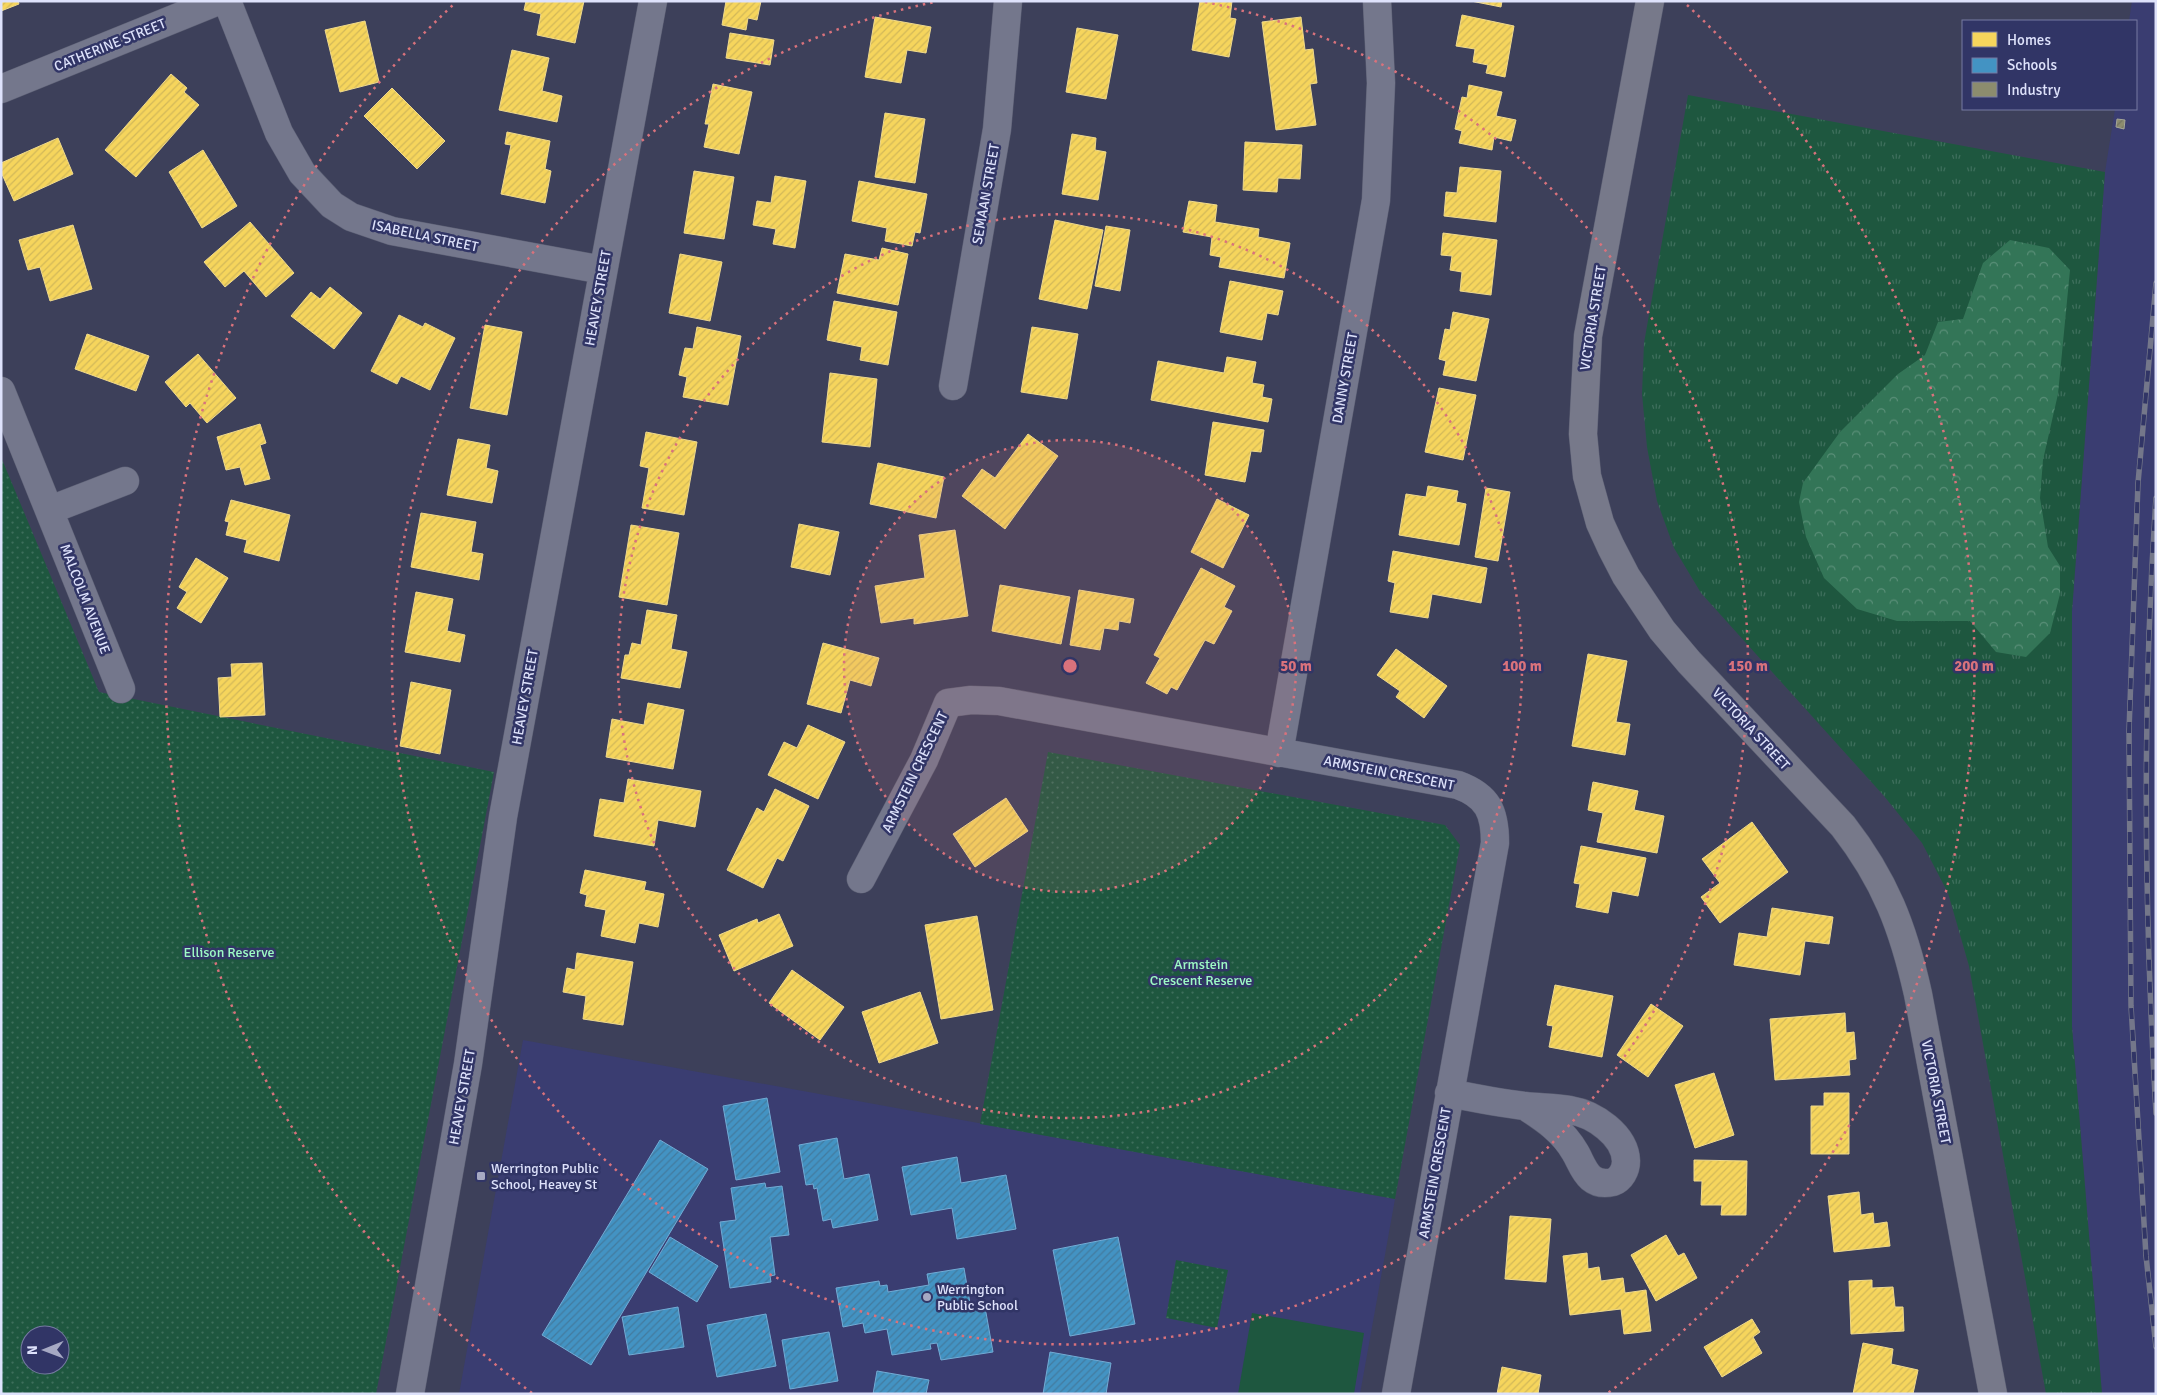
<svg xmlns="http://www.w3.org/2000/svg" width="2157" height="1395" font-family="Signika,sans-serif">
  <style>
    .built { fill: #3a3d71 }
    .grass { fill: url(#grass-tufts) }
    .forest { fill: url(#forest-crowns) }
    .park { fill: url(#park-dots); fill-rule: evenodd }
    .pitch { fill: #1e573f }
    .homes { fill: url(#homes-hatch); stroke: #efd98c }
    .schools { fill: url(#schools-hatch); stroke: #72abd4 }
    .industry { fill: url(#industry-hatch); stroke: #a5a698 }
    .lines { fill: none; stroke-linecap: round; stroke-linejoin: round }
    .street-casing { stroke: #5b5e73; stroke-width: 29 }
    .secondary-casing { stroke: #5b5e73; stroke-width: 29 }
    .street { stroke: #74778c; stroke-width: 28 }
    .secondary { stroke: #77798a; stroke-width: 28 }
    .rail-casing { stroke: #74778a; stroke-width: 5.5 }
    .rail { stroke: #313566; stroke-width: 4; stroke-dasharray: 11; stroke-linecap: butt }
    .ring { fill: none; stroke: #d9727c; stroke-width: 2.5; stroke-dasharray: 2.5 5 }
    .poi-dot { fill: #a6a9c3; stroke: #313566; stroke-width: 2 }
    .labels { text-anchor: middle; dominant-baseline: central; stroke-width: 5; stroke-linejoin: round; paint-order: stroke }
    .street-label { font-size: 14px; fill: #dee2fb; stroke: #313566 }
    .park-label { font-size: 14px; fill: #9dfac4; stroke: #313566 }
    .poi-label { font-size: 14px; fill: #dee2fb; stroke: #313566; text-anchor: start }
    .centre { fill: #d9727c; stroke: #313566; stroke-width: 2.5 }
    .ring-label { font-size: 15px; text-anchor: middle; font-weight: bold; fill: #d9727c; stroke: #313566; stroke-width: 5; stroke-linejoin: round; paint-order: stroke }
  </style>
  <defs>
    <pattern id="grass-tufts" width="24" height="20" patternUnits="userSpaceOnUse" patternTransform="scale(1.25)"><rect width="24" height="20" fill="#1e573f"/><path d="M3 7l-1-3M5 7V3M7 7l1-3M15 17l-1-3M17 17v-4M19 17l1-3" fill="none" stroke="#3e6f5c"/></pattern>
    <pattern id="forest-crowns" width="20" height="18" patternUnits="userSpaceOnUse" patternTransform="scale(1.25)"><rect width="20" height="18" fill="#337557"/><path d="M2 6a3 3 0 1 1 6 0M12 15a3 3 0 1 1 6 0" fill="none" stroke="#5a8f78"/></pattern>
    <pattern id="park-dots" width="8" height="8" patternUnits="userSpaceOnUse" patternTransform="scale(1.25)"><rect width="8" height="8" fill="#1e573f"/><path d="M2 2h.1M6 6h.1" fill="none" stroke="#3e6f5c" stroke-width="1.8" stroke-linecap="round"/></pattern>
    <pattern id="homes-hatch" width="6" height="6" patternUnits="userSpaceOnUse" patternTransform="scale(1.25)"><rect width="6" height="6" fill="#f6d55c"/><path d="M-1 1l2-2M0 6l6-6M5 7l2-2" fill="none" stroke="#d2b859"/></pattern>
    <pattern id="schools-hatch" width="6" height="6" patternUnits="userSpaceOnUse" patternTransform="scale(1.25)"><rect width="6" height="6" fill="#4393c3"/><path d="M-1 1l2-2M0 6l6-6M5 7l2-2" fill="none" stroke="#437b9f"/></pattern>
    <pattern id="industry-hatch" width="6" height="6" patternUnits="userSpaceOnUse" patternTransform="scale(1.25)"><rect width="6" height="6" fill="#8c8c6e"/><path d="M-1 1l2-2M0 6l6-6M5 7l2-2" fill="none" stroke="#727362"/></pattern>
  </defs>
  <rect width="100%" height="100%" fill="#3d405a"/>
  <path class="built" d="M 2132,1 L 2156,1 L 2156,1394 L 2102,1394 L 2072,1027 L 2072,611 L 2105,172 L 2115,109 L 2136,109 L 2136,21 L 2129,21 Z
    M 523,1040 L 1395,1199 L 1360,1394 L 459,1394 Z"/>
  <path class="grass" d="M 1688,95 L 2105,172 L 2072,611 L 2072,1027 L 2102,1394 L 2046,1394 L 1969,966 L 1948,893 L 1922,843 L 1884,796 L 1701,593 L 1674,548 L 1657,501 L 1647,447 L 1642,394 L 1644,343 Z"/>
  <path class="forest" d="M 2010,240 L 2049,248 L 2070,270 L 2058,394 L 2043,460 L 2040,498 L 2048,547 L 2060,566 L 2060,594 L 2050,633 L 2026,657 L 1996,652 L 1970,621 L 1897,621 L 1857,609 L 1824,578 L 1806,537 L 1799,502 L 1803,483 L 1840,432 L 1898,374 L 1925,355 L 1938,322 L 1963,319 L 1983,263 Z"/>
  <path class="park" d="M 1,457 L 99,692 L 494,772 L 376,1394 L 1,1394 ZM 30,1335 L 60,1335 L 60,1365 L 30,1365 Z
    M 1048,752 L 1445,825 L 1460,845 L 1395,1199 L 980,1124 Z
    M 1176,1260 L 1228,1270 L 1217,1328 L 1166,1318 Z"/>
  <path class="pitch" d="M 1252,1313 L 1364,1333 L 1354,1394 L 1238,1394 Z"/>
  <path class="homes" d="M 1,1 L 18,1 L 19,4 L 1,11 Z
    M 526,1 L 584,1 L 575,43 L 537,35 L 541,14 L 524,10 Z
    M 726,1 L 761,1 L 757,20 L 748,18 L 746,30 L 722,25 Z
    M 1200,1 L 1232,1 L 1230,18 L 1236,19 L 1229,57 L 1192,50 Z
    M 1471,1 L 1502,1 L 1501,7 Z
    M 1462,15 L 1514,26 L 1505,77 L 1486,73 L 1488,65 L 1473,62 L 1475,49 L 1456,46 Z
    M 875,17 L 931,27 L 926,53 L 907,50 L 901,83 L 865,77 Z
    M 1301,17 L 1305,50 L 1313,49 L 1317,83 L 1310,84 L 1316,125 L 1276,130 L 1262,22 Z
    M 365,21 L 379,82 L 340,92 L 325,30 Z
    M 1077,28 L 1118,35 L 1106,99 L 1066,92 Z
    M 730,33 L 774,40 L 770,65 L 726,58 Z
    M 512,50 L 549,58 L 542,91 L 562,96 L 557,122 L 499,110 Z
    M 171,74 L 187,88 L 184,92 L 199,105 L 136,177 L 105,150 Z
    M 713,84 L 752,92 L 739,154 L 704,147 L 709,124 L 705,124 Z
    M 1469,85 L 1502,92 L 1496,116 L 1516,120 L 1511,141 L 1494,137 L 1492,150 L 1459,143 L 1462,131 L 1455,129 L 1462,97 L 1467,98 Z
    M 392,88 L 445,141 L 417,169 L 364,116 Z
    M 885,113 L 925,119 L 915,183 L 875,177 Z
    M 507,132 L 550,141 L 545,169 L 551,171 L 545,203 L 501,194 L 511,145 L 505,144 Z
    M 1072,134 L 1096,138 L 1095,150 L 1106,152 L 1098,200 L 1062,194 Z
    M 58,138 L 73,174 L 14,201 L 1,172 L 1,163 Z
    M 1245,142 L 1302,145 L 1300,179 L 1278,178 L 1277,192 L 1243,190 Z
    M 203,150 L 237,206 L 202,228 L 169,172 Z
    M 1460,167 L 1501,171 L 1496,222 L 1444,216 L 1446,192 L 1457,193 Z
    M 694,171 L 734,177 L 724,239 L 684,233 Z
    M 775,176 L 806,181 L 795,248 L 773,244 L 776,229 L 753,225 L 757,201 L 771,203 Z
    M 859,181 L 927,194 L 920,233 L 915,232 L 912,246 L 885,241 L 887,228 L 852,221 Z
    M 1189,201 L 1217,205 L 1215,222 L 1259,229 L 1258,237 L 1290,243 L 1284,278 L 1219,267 L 1221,257 L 1210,255 L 1212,237 L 1183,232 Z
    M 1055,220 L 1103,230 L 1087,309 L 1039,299 Z
    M 250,222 L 294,273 L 266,297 L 244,271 L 225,287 L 204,262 Z
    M 73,225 L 92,289 L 50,301 L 40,267 L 28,270 L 19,240 Z
    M 1106,226 L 1130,230 L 1120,291 L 1095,286 Z
    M 1443,233 L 1497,240 L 1491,295 L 1460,291 L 1462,272 L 1450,270 L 1452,256 L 1441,255 Z
    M 882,248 L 908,254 L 898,305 L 837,293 L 845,254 L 879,260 Z
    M 680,254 L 722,262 L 710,321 L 669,313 Z
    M 1230,281 L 1283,291 L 1278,315 L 1267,313 L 1262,340 L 1220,332 Z
    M 330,287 L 362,313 L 334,349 L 291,316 L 311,292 L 320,299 Z
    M 834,301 L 897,312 L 888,365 L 860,360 L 862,347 L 827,340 Z
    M 1453,312 L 1489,319 L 1476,381 L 1443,375 L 1446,361 L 1439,359 L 1445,329 L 1450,330 Z
    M 399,315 L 423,327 L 425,323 L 455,338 L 430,390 L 401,376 L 397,384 L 371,371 Z
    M 485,325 L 522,332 L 507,415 L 470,408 Z
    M 697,327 L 741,336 L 728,405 L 683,397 L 687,377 L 679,375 L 685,348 L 693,349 Z
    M 1032,327 L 1078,334 L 1067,399 L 1021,392 Z
    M 87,334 L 149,356 L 136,391 L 75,369 Z
    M 198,354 L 236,398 L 207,423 L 190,403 L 186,407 L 165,382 Z
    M 1227,357 L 1256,362 L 1252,383 L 1264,385 L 1262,397 L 1272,399 L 1268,422 L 1151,400 L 1158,361 L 1224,373 Z
    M 830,373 L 877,379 L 870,447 L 822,442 Z
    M 1439,388 L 1476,395 L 1463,460 L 1425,452 Z
    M 1213,422 L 1264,430 L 1261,452 L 1251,451 L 1245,482 L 1205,475 Z
    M 260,424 L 266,443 L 260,445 L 270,479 L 245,485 L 240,467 L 226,470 L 217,437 Z
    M 646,432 L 697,442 L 684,515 L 642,508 L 649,468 L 640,466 Z
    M 1028,434 L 1058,456 L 1005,529 L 962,496 L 982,469 L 995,478 Z
    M 458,439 L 490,445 L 486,468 L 498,471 L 492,503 L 447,495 Z
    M 878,463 L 944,477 L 936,518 L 870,504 Z
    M 1428,486 L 1458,491 L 1456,502 L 1466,504 L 1459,545 L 1399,535 L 1406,494 L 1426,497 Z
    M 1486,488 L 1510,492 L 1498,561 L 1475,557 Z
    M 1217,499 L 1249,515 L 1223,568 L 1191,552 Z
    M 231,500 L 290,515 L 279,561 L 244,552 L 247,540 L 226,535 L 229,522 L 225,521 Z
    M 421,513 L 476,522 L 471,552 L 483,554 L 479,580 L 411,567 Z
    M 799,524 L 839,532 L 830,575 L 791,567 Z
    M 631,525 L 679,533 L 667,605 L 619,597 Z
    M 955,530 L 968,616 L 914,624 L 914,618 L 881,623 L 875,586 L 925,578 L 919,535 Z
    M 1393,551 L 1487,568 L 1481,603 L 1432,594 L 1428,618 L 1390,612 L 1395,583 L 1388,581 Z
    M 196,558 L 228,578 L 201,623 L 177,608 L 187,592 L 179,587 Z
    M 1201,568 L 1235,586 L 1224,607 L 1232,611 L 1214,644 L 1205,640 L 1177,690 L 1171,687 L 1167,694 L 1146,683 L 1160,658 L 1154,655 Z
    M 1000,585 L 1070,597 L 1061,644 L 992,631 Z
    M 1079,590 L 1134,599 L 1130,623 L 1119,621 L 1118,630 L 1104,628 L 1100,650 L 1070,645 Z
    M 416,592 L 453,599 L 447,631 L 465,635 L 460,662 L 405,652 Z
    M 647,610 L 677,615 L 671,649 L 687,652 L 680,688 L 621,678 L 625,655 L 629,655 L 632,643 L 641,645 Z
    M 823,643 L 879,658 L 871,686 L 850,680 L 841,713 L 807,704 Z
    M 1396,649 L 1447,686 L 1424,718 L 1396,697 L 1400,691 L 1377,675 Z
    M 1588,654 L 1627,661 L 1616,722 L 1630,724 L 1625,755 L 1572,746 Z
    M 262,663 L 265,715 L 220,717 L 218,678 L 232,677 L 231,664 Z
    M 411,682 L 451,690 L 440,754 L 400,746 Z
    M 648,703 L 684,710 L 673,769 L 606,757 L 612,719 L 644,725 Z
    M 808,725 L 845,742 L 818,799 L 768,775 L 784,742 L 797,748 Z
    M 628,779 L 701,791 L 695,827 L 658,820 L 654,846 L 594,836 L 600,799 L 624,803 Z
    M 1593,782 L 1638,791 L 1634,810 L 1664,816 L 1657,853 L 1597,842 L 1603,813 L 1588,810 Z
    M 775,789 L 809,806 L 783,861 L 777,858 L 763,888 L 727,870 L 757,808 L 764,812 Z
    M 1006,798 L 1028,831 L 975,867 L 953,834 Z
    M 1752,822 L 1788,872 L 1720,923 L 1701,897 L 1720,883 L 1702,859 Z
    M 1581,846 L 1646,858 L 1638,896 L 1612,891 L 1608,913 L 1576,907 L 1580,884 L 1574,883 Z
    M 585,870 L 646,882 L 644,890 L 664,894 L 658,927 L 639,923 L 635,943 L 601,936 L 606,910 L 585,906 L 587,895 L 580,893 Z
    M 1772,908 L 1833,917 L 1829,944 L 1805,941 L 1800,975 L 1734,965 L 1739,933 L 1767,937 Z
    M 779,914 L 793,946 L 734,971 L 719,935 L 757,919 L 758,923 Z
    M 977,916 L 993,1010 L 941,1019 L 925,925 Z
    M 577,953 L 633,962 L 623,1025 L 583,1019 L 586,996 L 563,992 L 567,968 L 575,970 Z
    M 792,970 L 844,1007 L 820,1040 L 769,1003 Z
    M 1555,985 L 1613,996 L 1602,1057 L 1549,1047 L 1553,1026 L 1547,1025 Z
    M 920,992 L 938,1043 L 879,1063 L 862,1012 Z
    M 1651,1004 L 1683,1026 L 1648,1077 L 1617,1055 Z
    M 1845,1013 L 1846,1033 L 1854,1032 L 1856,1059 L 1849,1060 L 1850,1075 L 1775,1080 L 1770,1019 Z
    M 1714,1073 L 1734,1135 L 1695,1148 L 1675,1085 Z
    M 1824,1093 L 1849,1093 L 1849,1154 L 1811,1154 L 1811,1106 L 1824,1106 Z
    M 1694,1160 L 1747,1161 L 1746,1215 L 1721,1215 L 1722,1205 L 1701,1205 L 1702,1181 L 1694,1181 Z
    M 1859,1192 L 1861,1215 L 1873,1213 L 1874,1224 L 1887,1222 L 1890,1246 L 1834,1252 L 1828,1196 Z
    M 1510,1216 L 1551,1219 L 1546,1282 L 1505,1279 Z
    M 1666,1235 L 1678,1256 L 1684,1253 L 1697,1278 L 1656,1301 L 1631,1255 Z
    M 1587,1253 L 1588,1269 L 1599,1267 L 1601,1281 L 1623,1278 L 1625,1293 L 1646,1290 L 1651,1331 L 1624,1334 L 1621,1309 L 1570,1315 L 1563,1256 Z
    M 1872,1280 L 1872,1288 L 1893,1287 L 1895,1307 L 1903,1307 L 1904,1331 L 1851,1334 L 1849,1281 Z
    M 1752,1319 L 1760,1332 L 1753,1337 L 1762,1353 L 1722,1377 L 1704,1347 Z
    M 1863,1343 L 1893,1349 L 1891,1364 L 1918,1370 L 1913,1394 L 1853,1394 Z
    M 1502,1367 L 1541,1375 L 1538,1394 L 1497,1394 Z"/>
  <path class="schools" d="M 767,1098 L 780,1172 L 736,1180 L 723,1106 Z
    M 837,1138 L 844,1179 L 869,1174 L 878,1220 L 833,1228 L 831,1219 L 823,1221 L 817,1188 L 814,1189 L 813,1184 L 806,1185 L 799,1145 Z
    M 660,1140 L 708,1169 L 591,1365 L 542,1335 Z
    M 957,1157 L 961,1183 L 1006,1175 L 1016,1229 L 957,1239 L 952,1208 L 911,1215 L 902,1167 Z
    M 765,1183 L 766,1188 L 782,1186 L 789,1235 L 770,1237 L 775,1275 L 770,1276 L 771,1282 L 730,1288 L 720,1222 L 736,1220 L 731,1188 Z
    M 670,1237 L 718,1266 L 697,1302 L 649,1272 Z
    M 1118,1237 L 1135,1324 L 1070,1336 L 1053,1250 Z
    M 964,1268 L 971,1309 L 985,1307 L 993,1352 L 941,1360 L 937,1343 L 930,1344 L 931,1349 L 892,1355 L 887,1329 L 865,1333 L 863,1323 L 843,1327 L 836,1288 L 879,1281 L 880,1286 L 887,1285 L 888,1292 L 929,1285 L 927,1274 Z
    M 678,1307 L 684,1347 L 629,1355 L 622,1317 Z
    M 766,1314 L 776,1366 L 717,1377 L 707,1325 Z
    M 829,1332 L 838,1381 L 790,1389 L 782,1340 Z
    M 1050,1352 L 1111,1363 L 1106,1394 L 1043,1394 Z
    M 877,1371 L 929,1380 L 926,1394 L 873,1394 Z"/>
  <path class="industry" d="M 2117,119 L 2125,120 L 2124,129 L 2116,127 Z"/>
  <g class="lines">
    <defs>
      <path id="street" d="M 227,1 L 279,133 L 302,173 L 332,205 L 351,217 L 392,231 L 603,270
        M 1,89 L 218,1
        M 953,386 L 997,129 L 1008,1
        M 1,391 L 121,689
        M 50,510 L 125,481
        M 1279,753 L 1376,200 L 1381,83 L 1377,1
        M 861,879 L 924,760 L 948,703 L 971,700 L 999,701 L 1458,785 C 1488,796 1495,812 1495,843 L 1396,1394
        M 1449,1093 C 1474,1098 1500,1103 1525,1106 C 1540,1108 1555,1107 1570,1110 C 1594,1114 1625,1135 1626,1161 C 1626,1170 1621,1179 1613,1182 C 1605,1184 1597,1183 1591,1178 C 1583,1171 1580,1160 1575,1152 C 1563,1131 1545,1119 1525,1106
        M 410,1394 L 468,1064 L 503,817 L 653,1"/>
      <path id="secondary" d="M 1650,1 L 1588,336 L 1583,434 L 1587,476 L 1600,523 L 1611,547 L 1626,576 L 1662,630 L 1689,662 L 1843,826 C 1885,880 1903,927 1918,994 L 1993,1394"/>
    </defs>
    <use href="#street" class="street-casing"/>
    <use href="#secondary" class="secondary-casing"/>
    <use href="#street" class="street"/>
    <use href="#secondary" class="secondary"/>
    <defs>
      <path id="rail" d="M 2156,283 L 2138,483 L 2129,731 L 2131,1006 L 2146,1256 L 2156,1347
        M 2156,498 C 2142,702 2144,908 2156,1113"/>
    </defs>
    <use href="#rail" class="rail-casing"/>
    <use href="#rail" class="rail"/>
  </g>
  <circle cx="1070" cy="666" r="226" fill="#d9727c" fill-opacity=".12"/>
  <g class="ring">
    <circle cx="1070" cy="666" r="226"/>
    <circle cx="1070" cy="666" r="452"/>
    <path d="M1205 2A678 678 0 1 1 935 2"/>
    <path d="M532 1393A904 904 0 0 1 453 5M1687 5A904 904 0 0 1 1608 1393"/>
  </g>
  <g class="poi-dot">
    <rect x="476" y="1171" width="10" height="10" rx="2.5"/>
    <circle cx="927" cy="1297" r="5"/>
  </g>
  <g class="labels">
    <g class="street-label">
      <text transform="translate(110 45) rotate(-22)">CATHERINE STREET</text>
      <text transform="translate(986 194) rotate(-80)">SEMAAN STREET</text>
      <text transform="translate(425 236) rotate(12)">ISABELLA STREET</text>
      <text transform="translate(598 298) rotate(-80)">HEAVEY STREET</text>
      <text transform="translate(1593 318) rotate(-81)">VICTORIA STREET</text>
      <text transform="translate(1345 378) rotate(-80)">DANNY STREET</text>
      <text transform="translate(85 599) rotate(69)">MALCOLM AVENUE</text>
      <text transform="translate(525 697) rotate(-80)">HEAVEY STREET</text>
      <text transform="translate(1751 729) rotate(47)">VICTORIA STREET</text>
      <text transform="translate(915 772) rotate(-64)">ARMSTEIN CRESCENT</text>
      <text transform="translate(1389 773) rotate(11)">ARMSTEIN CRESCENT</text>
      <text transform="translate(1936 1092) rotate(79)">VICTORIA STREET</text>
      <text transform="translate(462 1097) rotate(-80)">HEAVEY STREET</text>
      <text transform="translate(1435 1173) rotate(-80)">ARMSTEIN CRESCENT</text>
    </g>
    <g class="park-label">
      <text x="229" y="952">Ellison Reserve</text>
      <text x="1201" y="964">Armstein<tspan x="1201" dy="16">Crescent Reserve</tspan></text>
    </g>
    <g class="poi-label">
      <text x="491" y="1168">Werrington Public<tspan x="491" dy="16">School, Heavey St</tspan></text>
      <text x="937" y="1289">Werrington<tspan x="937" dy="16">Public School</tspan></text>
    </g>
  </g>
  <circle cx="1070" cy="666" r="8" class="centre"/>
  <g class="ring-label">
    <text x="1296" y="671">50 m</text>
    <text x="1522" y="671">100 m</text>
    <text x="1748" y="671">150 m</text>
    <text x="1974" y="671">200 m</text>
  </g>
  <rect width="2157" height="1395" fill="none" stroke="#dee2fb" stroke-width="5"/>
  <rect x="1962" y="20" width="175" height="90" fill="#313566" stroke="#767aa2"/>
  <rect x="1972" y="32" width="25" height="15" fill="#f6d55c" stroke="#767aa2"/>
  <text x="2007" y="45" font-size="15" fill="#dee2fb">Homes</text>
  <rect x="1972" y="58" width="25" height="15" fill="#4393c3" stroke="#767aa2"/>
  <text x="2007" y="70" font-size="15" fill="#dee2fb">Schools</text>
  <rect x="1972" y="82" width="25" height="15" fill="#8c8c6e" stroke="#767aa2"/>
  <text x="2007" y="95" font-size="15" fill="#dee2fb">Industry</text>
  <g transform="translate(45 1350) rotate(269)"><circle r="24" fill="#313566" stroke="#767aa2"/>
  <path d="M0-4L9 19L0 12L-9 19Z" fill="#a6a9c3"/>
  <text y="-8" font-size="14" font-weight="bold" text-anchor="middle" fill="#dee2fb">N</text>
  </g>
</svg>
